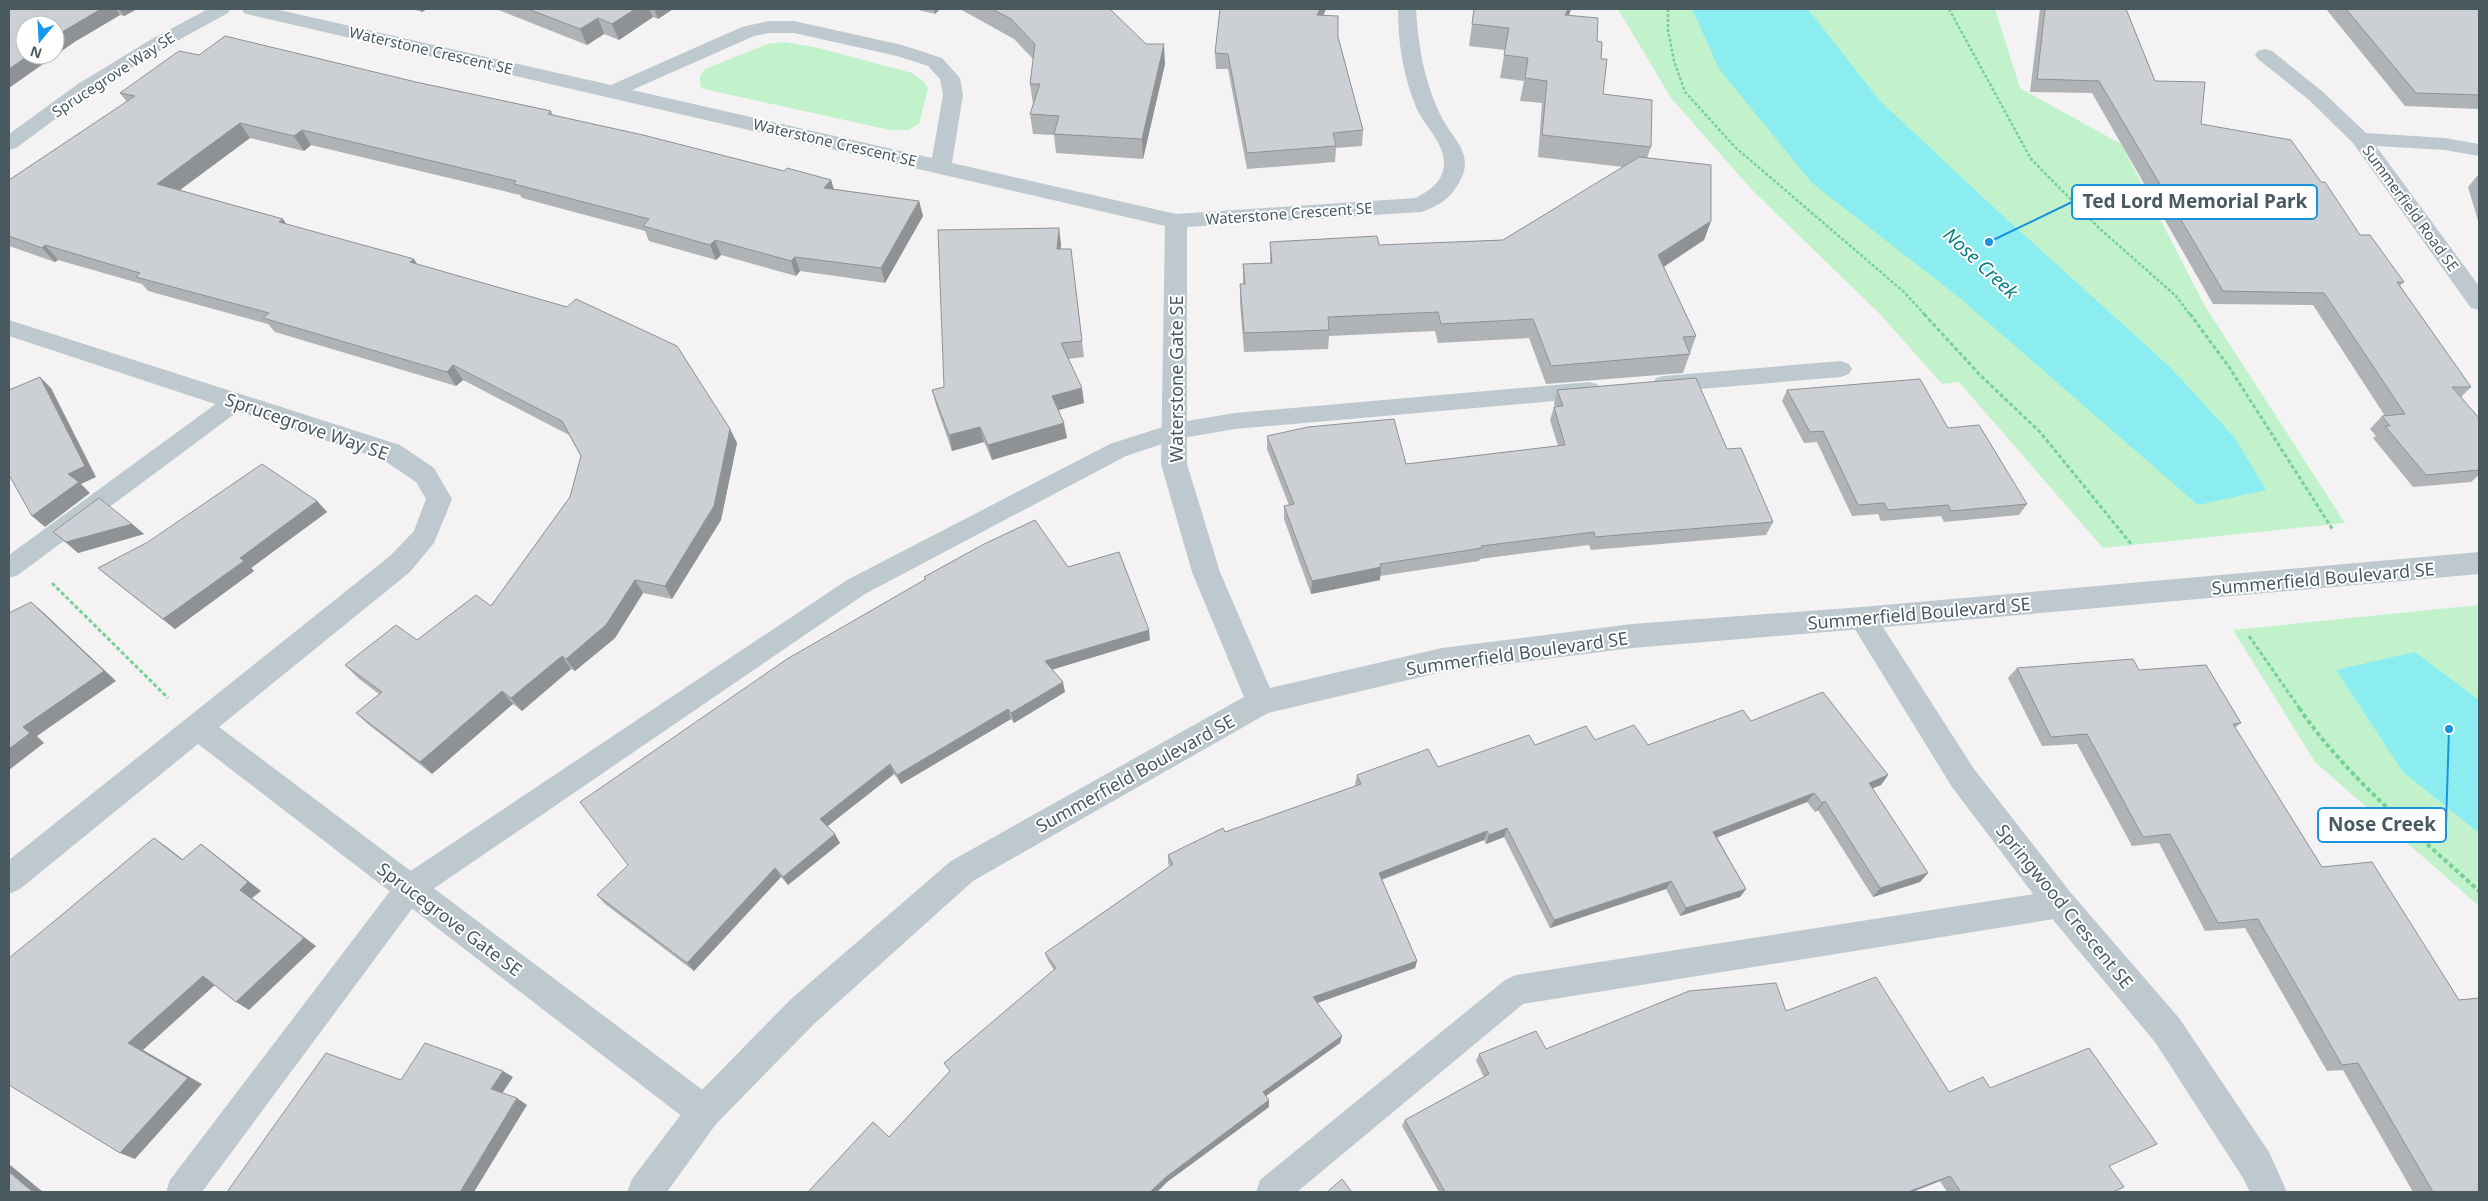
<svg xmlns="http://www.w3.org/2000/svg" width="2488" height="1201" font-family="'Noto Sans',sans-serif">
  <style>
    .green { fill: #c1f2cb }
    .water { fill: #8cedf0 }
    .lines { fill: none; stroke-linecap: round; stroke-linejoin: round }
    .path-far2 { stroke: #77d195; stroke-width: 2.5; stroke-dasharray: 3 2; stroke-linecap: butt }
    .path-far1 { stroke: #77d195; stroke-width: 3; stroke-dasharray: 4 2.5; stroke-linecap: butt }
    .path { stroke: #77d195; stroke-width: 4; stroke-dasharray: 4.5 3; stroke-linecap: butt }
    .service { fill: #bdc9cf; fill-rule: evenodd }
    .minor { fill: #bdc9cf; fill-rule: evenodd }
    .tertiary { fill: #bdc9cf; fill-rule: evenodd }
    .wall { fill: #afb3b6 }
    .shaded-wall { fill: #8f9294 }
    .building { fill: #ccd0d4; stroke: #8f9294 }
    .labels { text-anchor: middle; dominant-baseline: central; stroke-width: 4; stroke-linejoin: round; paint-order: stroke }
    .far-street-label { font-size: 15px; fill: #495960; stroke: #fff }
    .street-label { font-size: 18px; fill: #495960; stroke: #fff }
    .water-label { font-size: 19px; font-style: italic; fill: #0a8084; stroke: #fff }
    .leader { fill: none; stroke: #1993de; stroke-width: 2 }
    .callout-dot { fill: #1993de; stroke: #fff; stroke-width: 2 }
    .callout { fill: #fff; stroke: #1993de; stroke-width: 2 }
    .callout-label { font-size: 19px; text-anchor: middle; font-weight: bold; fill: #495960 }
  </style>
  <rect width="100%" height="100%" fill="#f4f2f2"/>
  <path class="green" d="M 1618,9 L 1995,9 L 2020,88 L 2121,144 L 2205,306 L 2345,523 L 2103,548 L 1959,382 L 1942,384 L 1880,314 L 1753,191 L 1671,98 Z
    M 784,42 L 819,48 L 912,73 L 922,80 L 928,88 L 919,124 L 908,130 L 890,130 L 704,89 L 700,86 L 700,76 L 705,69 L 768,44 Z
    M 2479,605 L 2479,906 L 2315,762 L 2233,630 Z"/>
  <path class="water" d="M 1692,9 L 1808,9 L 1879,100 L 1989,203 L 2171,368 L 2235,438 L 2266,490 L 2198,505 L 1961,299 L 1812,183 L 1719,69 Z
    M 2415,652 L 2479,700 L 2479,833 L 2403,772 L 2336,670 Z"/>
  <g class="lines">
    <path class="path-far2" d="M 1668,9 L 1668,30 L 1674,61 L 1685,92 L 1735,147 L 1904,292 L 1926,316
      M 1949,9 L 2031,159 L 2099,228 L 2176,296 L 2191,316"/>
    <path class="path-far1" d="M 1924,314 L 1980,375 L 2040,432 L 2132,545
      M 2190,314 L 2229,367 L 2333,530
      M 52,583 L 168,698
      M 2249,636 L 2300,709"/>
    <path class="path" d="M 2299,708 C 2348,779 2416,833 2479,891"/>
    <path class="service" d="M 1841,361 L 1849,364 L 1852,369 L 1849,374 L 1841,377 L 1664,392 L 1656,390 L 1653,384 L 1656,378 L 1664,376 Z
      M 1589,382 L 1597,384 L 1600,390 L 1597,396 L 1589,398 L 1235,429 L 1177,439 L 1126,456 L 865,594 L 420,898 L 202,1192 L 166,1192 L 170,1180 L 400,878 L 847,580 L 1110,444 L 1175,423 L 1235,413 Z
      M 236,393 L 244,395 L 247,401 L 244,407 L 18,575 L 9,578 L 9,555 L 228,395 Z
      M 2060,890 L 2070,894 L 2075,904 L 2070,914 L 2060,918 L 1523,1004 L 1297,1192 L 1256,1192 L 1260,1180 L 1505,980 L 1516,975 Z"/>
    <path class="minor" d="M 208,9 L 230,9 L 228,13 L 164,48 L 92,92 L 16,148 L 9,150 L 9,134 L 78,84 L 150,40 Z
      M 242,9 L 275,9 L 611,85 L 742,27 L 769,21 L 794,21 L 902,45 L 942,58 L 960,78 L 963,95 L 952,163 L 1176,214 L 1416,198 C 1430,190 1443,182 1444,164 C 1445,143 1424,126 1416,107 C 1403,75 1398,43 1398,9 L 1416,9 C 1418,37 1421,64 1431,92 C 1434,101 1438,111 1443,120 C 1458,145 1477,158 1455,189 C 1448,200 1434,208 1421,212 L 1187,227 L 1187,464 L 1220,572 L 1276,702 L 1271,711 L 1261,714 L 1251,711 L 1246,702 L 1192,572 L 1161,464 L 1165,226 L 251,15 L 244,13 ZM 769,33 L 794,33 L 897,56 L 928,66 L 940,79 L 943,95 L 932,158 L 632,90 L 754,36 Z
      M 2265,49 L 2272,51 L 2323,92 L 2366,133 L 2445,138 L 2479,144 L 2479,156 L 2445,150 L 2376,146 L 2479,286 L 2479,310 L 2471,308 L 2353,143 L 2309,100 L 2258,59 L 2255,55 L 2258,51 Z
      M 9,320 L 400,445 L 434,468 L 452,499 L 434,543 L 410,572 L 219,727 L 716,1100 L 722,1112 L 716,1124 L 704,1130 L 692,1124 L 198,744 L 20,889 L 9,894 L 9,860 L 390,556 L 414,531 L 426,499 L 416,482 L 382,459 L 9,336 Z
      M 1862,607 L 1872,610 L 1974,769 L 2071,893 L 2179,1018 L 2269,1152 L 2287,1192 L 2250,1192 L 2243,1178 L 2155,1042 L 2049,915 L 1952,787 L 1848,618 L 1852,610 Z"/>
    <path class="tertiary" d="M 2479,552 L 2479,574 L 1862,629 L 1632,648 L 1442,672 L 1268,713 L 973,881 L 815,1023 L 716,1124 L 667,1192 L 627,1192 L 632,1179 L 692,1100 L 791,999 L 951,861 L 1251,693 L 1261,690 L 1442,648 L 1632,624 L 1862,607 Z"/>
  </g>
  <path class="wall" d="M 9,9 L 137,9 L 124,16 L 120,15 L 76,41 Z
    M 412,9 L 427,9 L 422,12 Z
    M 496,9 L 673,9 L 658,19 L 653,17 L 619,40 L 604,34 L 587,45 Z
    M 914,9 L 940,9 L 935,14 Z
    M 960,9 L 1111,9 L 1111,10 L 1165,64 L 1143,159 L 1056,153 L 1054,135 L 1033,134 L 1030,114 L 1033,104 L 1030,84 L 1033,59 L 1014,39 Z
    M 1220,9 L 1326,9 L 1323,15 L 1338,37 L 1363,130 L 1362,146 L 1336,148 L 1335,162 L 1247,169 L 1228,69 L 1216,69 L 1215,53 Z
    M 1474,9 L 1571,9 L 1569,15 L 1597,41 L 1601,59 L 1603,94 L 1651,147 L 1647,158 L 1711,221 L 1704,240 L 1664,267 L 1696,336 L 1683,373 L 1546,384 L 1529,338 L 1438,343 L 1435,331 L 1329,336 L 1328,349 L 1244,352 L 1240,303 L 1240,284 L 1243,284 L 1243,264 L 1270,264 L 1270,242 L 1379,245 L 1503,240 L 1623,167 L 1538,157 L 1542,103 L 1520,101 L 1524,81 L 1500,78 L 1505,50 L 1469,46 Z
    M 2040,9 L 2126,9 L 2155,81 L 2201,124 L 2321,182 L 2360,235 L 2404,282 L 2400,286 L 2471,387 L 2461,397 L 2479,418 L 2479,475 L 2471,482 L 2413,487 L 2373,438 L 2376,436 L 2370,429 L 2382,416 L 2385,416 L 2313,305 L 2213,304 L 2092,93 L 2030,92 Z
    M 2326,9 L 2479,9 L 2479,109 L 2405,106 Z
    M 199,55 L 416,82 L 551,111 L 553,115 L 784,171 L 831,180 L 834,189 L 919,201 L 923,216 L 885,283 L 800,271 L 796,276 L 721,255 L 716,260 L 649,241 L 645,231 L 522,198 L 520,195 L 311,145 L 304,151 L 250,138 L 180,190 L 283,219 L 286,224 L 417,264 L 730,429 L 737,443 L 721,520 L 672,599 L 643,593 L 615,638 L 575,671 L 571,669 L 522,711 L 513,704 L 432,774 L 369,725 L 356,713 L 379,694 L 358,678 L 345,665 L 417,640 L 491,606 L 570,497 L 581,456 L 569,435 L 463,380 L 456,386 L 275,332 L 268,324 L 148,291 L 142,284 L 58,260 L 55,262 L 9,246 L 9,180 L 127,102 L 120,93 Z
    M 2478,175 L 2479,176 L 2479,224 L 2468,187 Z
    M 1061,244 L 1061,249 L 1071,249 L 1084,357 L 1068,359 L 1084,403 L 1059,410 L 1067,438 L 992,460 L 984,442 L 952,451 L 936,405 L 932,390 L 944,387 Z
    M 1557,390 L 1727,449 L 1773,522 L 1766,535 L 1591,550 L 1589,545 L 1480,559 L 1479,561 L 1380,576 L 1380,580 L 1311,594 L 1284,519 L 1284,506 L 1289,505 L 1267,449 L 1267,436 L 1406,464 L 1558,446 L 1550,420 L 1554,407 L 1555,407 L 1554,404 Z
    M 1787,390 L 1948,428 L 2027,504 L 2019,515 L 1944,522 L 1941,516 L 1881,521 L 1878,514 L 1852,516 L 1817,442 L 1804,443 L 1782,401 Z
    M 317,501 L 327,512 L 251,568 L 254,571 L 175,629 L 110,578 L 98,568 Z
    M 132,524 L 144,534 L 78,553 L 53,532 Z
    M 1068,567 L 1150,640 L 1052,669 L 1065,692 L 1014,723 L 1011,719 L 901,784 L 894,774 L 828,826 L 835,834 L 840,843 L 788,885 L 781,877 L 694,971 L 605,904 L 597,895 L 925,580 L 924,577 Z
    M 2017,668 L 2139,670 L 2241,723 L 2235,728 L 2322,867 L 2459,1000 L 2479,998 L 2479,1192 L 2413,1192 L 2343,1070 L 2327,1071 L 2245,928 L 2205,931 L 2159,843 L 2132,846 L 2077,744 L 2042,746 L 2008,678 Z
    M 1751,721 L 1888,775 L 1881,785 L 1872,788 L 1928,873 L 1920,882 L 1873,897 L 1818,810 L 1815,812 L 1807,802 L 1717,837 L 1746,889 L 1740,897 L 1680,916 L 1666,889 L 1550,928 L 1504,837 L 1486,844 L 1484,840 L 1382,880 L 1417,961 L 1415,968 L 1317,1003 L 1342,1036 L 1340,1043 L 1266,1096 L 1269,1107 L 1167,1182 L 1157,1192 L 808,1192 L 889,1137 L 950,1071 L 944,1063 L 1054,970 L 1048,961 L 1045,953 L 1170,866 L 1168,864 L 1168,855 L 1225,832 L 1356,786 L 1355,784 L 1357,775 L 1438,767 L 1535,745 L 1595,740 L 1648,745 Z
    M 1786,1011 L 1949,1092 L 1990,1088 L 2109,1166 L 2113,1192 L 1947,1192 L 1940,1181 L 1912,1192 L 1439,1192 L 1402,1126 L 1405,1120 L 1484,1077 L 1476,1061 L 1479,1054 L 1546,1049 Z"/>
  <path class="shaded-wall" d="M 101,9 L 116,9 L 120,15 L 76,41 L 9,88 L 9,69 L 29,55 L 55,55 L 55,37 L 67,29 Z
    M 119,9 L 137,9 L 124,16 Z
    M 420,9 L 427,9 L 422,12 Z
    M 635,9 L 649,9 L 653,17 L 619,40 L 612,24 Z
    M 654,9 L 673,9 L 658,19 Z
    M 934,9 L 940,9 L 935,14 Z
    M 1320,9 L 1326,9 L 1317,31 L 1317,15 Z
    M 1568,9 L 1571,9 L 1561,37 L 1565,15 Z
    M 598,18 L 604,34 L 587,45 L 580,29 Z
    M 1164,44 L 1165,64 L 1143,159 L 1142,139 Z
    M 240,123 L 250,138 L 169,198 L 157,184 Z
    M 302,130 L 311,145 L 304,151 L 294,136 Z
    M 831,180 L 835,195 L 824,188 Z
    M 919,201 L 923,216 L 885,283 L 881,268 Z
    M 283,219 L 293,234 L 279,222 Z
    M 1711,221 L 1704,240 L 1652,274 L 1658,255 Z
    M 1059,228 L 1061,244 L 1059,265 L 1057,249 Z
    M 715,240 L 721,255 L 716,260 L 710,245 Z
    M 45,245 L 58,260 L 55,262 L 42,248 Z
    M 795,257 L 800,271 L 796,276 L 791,261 Z
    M 414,259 L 423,274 L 410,262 Z
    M 453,365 L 463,380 L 456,386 L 447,372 Z
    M 40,377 L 51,388 L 96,477 L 81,484 L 90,493 L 45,527 L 32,516 L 68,474 Z
    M 1082,388 L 1084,403 L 1055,411 L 1052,396 Z
    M 1064,423 L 1067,438 L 992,460 L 988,445 Z
    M 980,427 L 984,442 L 952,451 L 949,435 Z
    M 730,429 L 737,443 L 721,520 L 672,599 L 665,586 Z
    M 317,501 L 327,512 L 251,568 L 254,571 L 175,629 L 163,619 L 240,558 Z
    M 132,524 L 144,534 L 78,553 L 66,542 Z
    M 1381,567 L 1380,580 L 1311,594 L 1312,581 Z
    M 635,580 L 643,593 L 615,638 L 575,671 L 566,659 Z
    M 31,602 L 44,613 L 116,681 L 37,736 L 44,743 L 9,770 L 9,749 L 23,727 Z
    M 1149,630 L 1150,640 L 1048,671 L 1045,661 Z
    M 562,656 L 571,669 L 522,711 L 511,698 Z
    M 1063,682 L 1065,692 L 1014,723 L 1011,713 Z
    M 502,691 L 513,704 L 432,774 L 420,762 Z
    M 1008,709 L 1011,719 L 901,784 L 897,775 Z
    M 890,764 L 894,774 L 825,828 L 820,819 Z
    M 1888,775 L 1881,785 L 1861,793 L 1869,783 Z
    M 1814,793 L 1807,802 L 1708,841 L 1713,832 Z
    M 1825,801 L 1818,810 L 1815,812 L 1822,803 Z
    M 1507,828 L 1504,837 L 1486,844 L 1489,835 Z
    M 1487,831 L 1484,840 L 1377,881 L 1379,873 Z
    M 835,834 L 840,843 L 788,885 L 783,877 Z
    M 154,838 L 167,847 L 195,869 L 182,860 Z
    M 201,844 L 213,853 L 261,891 L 252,898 L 316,946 L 249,1010 L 236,1002 L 240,890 Z
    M 775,868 L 781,877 L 694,971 L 687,963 Z
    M 1928,873 L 1920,882 L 1873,897 L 1880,888 Z
    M 1671,881 L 1666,889 L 1550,928 L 1554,920 Z
    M 1746,889 L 1740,897 L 1680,916 L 1686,908 Z
    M 1417,961 L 1415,968 L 1312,1005 L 1313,997 Z
    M 203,976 L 216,984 L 143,1050 L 202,1084 L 135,1159 L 120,1153 L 128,1043 Z
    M 1342,1036 L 1340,1043 L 1263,1098 L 1263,1092 Z
    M 503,1071 L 513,1077 L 501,1095 L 491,1089 Z
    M 517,1098 L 527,1105 L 474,1192 L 460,1192 Z
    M 1269,1100 L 1269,1107 L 1167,1182 L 1157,1192 L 1150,1192 L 1166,1177 Z
    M 9,1164 L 43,1192 L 33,1192 L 9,1172 Z
    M 1950,1176 L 1940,1181 L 1912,1192 L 1908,1192 Z"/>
  <path class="building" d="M 9,9 L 101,9 L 67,29 L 55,37 L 55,25 L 25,25 L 25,55 L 29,55 L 9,69 Z
    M 528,9 L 635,9 L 612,24 L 598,18 L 580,29 Z
    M 992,9 L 1110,9 L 1146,44 L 1164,44 L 1142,139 L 1054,134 L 1059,116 L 1030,114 L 1040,84 L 1030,84 L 1035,44 L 1011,19 Z
    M 1220,9 L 1320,9 L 1317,15 L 1338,16 L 1338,37 L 1363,130 L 1333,133 L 1336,146 L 1247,153 L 1228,54 L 1215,53 Z
    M 1474,9 L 1568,9 L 1565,15 L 1598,18 L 1597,41 L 1602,42 L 1601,59 L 1607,59 L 1603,94 L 1652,100 L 1651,147 L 1542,135 L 1547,81 L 1525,78 L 1528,58 L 1504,55 L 1509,28 L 1472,24 Z
    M 2045,9 L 2126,9 L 2155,81 L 2205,82 L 2201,124 L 2291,140 L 2321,182 L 2325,182 L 2360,235 L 2370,235 L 2404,282 L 2397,282 L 2471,387 L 2452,387 L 2479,418 L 2479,470 L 2426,475 L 2385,426 L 2390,426 L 2382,416 L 2405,414 L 2324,293 L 2223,291 L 2099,81 L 2037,79 Z
    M 2346,9 L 2479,9 L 2479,95 L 2416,93 Z
    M 225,36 L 416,82 L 551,111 L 548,114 L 643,135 L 784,171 L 787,168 L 831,180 L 824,188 L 919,201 L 881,268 L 795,257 L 791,261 L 715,240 L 710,245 L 643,226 L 649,219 L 514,184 L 516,181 L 302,130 L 294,136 L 240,123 L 157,184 L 283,219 L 279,222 L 414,259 L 410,262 L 567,307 L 576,299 L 677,346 L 730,429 L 714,506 L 665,586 L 635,580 L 606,625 L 566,659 L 562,656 L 511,698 L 502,691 L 420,762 L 356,713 L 382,692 L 345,665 L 396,625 L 417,640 L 476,595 L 491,606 L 570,497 L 581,456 L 562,421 L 453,365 L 447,372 L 263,318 L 269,313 L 136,277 L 140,273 L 45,245 L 42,248 L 9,236 L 9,180 L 135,96 L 120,93 L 179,51 L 199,55 Z
    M 1639,157 L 1711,165 L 1711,221 L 1658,255 L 1696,336 L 1683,337 L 1690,354 L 1551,366 L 1533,319 L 1441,324 L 1438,312 L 1328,317 L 1329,330 L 1244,333 L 1240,284 L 1245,284 L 1243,264 L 1272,263 L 1270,242 L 1377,236 L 1379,245 L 1503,240 Z
    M 1059,228 L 1057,249 L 1071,249 L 1082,341 L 1061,343 L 1082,388 L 1052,396 L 1064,423 L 988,445 L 980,427 L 949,435 L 932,390 L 944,387 L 938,230 Z
    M 40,377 L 85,466 L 68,474 L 79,482 L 32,516 L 9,475 L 9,390 Z
    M 1696,378 L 1727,449 L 1741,448 L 1773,522 L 1595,537 L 1594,532 L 1481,546 L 1482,548 L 1380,564 L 1381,567 L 1312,581 L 1284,506 L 1294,504 L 1267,436 L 1308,427 L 1394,419 L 1406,464 L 1565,445 L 1554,407 L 1563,406 L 1557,390 Z
    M 1920,379 L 1948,428 L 1979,425 L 2027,504 L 1951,511 L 1948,505 L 1888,510 L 1884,503 L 1858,505 L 1823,431 L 1810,432 L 1787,390 Z
    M 262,464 L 317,501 L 240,558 L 244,561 L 163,619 L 98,568 L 148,542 Z
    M 99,498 L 132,524 L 66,542 L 53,532 Z
    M 1035,520 L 1068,567 L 1119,552 L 1149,630 L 1045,661 L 1063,682 L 1011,713 L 1008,709 L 897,775 L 890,764 L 820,819 L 835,834 L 783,877 L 775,868 L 687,963 L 597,895 L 628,865 L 580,802 L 787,659 L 926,579 L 924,577 L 984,544 Z
    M 31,602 L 104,671 L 23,727 L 30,733 L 9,749 L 9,613 Z
    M 2133,659 L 2139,670 L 2206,665 L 2241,723 L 2233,724 L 2322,867 L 2372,862 L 2459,1000 L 2479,998 L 2479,1192 L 2433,1192 L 2358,1063 L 2342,1065 L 2258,919 L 2218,923 L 2170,834 L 2143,837 L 2087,734 L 2051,737 L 2017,668 Z
    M 1823,692 L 1888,775 L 1869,783 L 1928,873 L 1880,888 L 1825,801 L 1822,803 L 1814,793 L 1713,832 L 1746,889 L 1686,908 L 1671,881 L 1554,920 L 1507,828 L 1489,835 L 1487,831 L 1379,873 L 1417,961 L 1313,997 L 1342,1036 L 1263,1092 L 1269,1100 L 1166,1177 L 1150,1192 L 808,1192 L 873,1122 L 889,1137 L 950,1071 L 944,1063 L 1056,968 L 1045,953 L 1173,864 L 1168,855 L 1223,828 L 1225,832 L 1361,784 L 1357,775 L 1428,749 L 1438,767 L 1529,735 L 1535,745 L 1586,726 L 1595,740 L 1634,725 L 1648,745 L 1743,710 L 1751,721 Z
    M 154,838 L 182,860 L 201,844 L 248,882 L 240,890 L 304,938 L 236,1002 L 203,976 L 128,1043 L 188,1078 L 120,1153 L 9,1085 L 9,958 L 46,928 Z
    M 1876,977 L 1949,1092 L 1983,1077 L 1990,1088 L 2089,1048 L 2157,1144 L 2109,1166 L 2124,1187 L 2113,1192 L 1961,1192 L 1950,1176 L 1908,1192 L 1445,1192 L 1405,1120 L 1489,1074 L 1479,1054 L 1536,1031 L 1546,1049 L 1689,991 L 1776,983 L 1786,1011 Z
    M 425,1043 L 503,1071 L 491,1089 L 517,1098 L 460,1192 L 227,1192 L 326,1053 L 401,1080 Z
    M 9,1172 L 33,1192 L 9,1192 Z
    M 1342,1179 L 1352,1192 L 1327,1192 Z"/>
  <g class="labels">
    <g class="far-street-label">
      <text transform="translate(431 50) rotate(13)">Waterstone Crescent SE</text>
      <text transform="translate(113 74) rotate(-33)">Sprucegrove Way SE</text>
      <text transform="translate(835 142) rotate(13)">Waterstone Crescent SE</text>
      <text transform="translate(2411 208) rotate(54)">Summerfield Road SE</text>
      <text transform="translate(1289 213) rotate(-4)">Waterstone Crescent SE</text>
    </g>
    <g class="street-label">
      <text transform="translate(1176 379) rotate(-90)">Waterstone Gate SE</text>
      <text transform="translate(307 426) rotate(19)">Sprucegrove Way SE</text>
      <text transform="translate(2323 578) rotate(-5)">Summerfield Boulevard SE</text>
      <text transform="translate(1919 613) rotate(-5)">Summerfield Boulevard SE</text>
      <text transform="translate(1517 653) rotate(-8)">Summerfield Boulevard SE</text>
      <text transform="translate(1135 773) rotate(-29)">Summerfield Boulevard SE</text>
      <text transform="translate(2065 906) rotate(51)">Springwood Crescent SE</text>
      <text transform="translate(450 919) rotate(37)">Sprucegrove Gate SE</text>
    </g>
    <g class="water-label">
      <text transform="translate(1981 263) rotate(43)">Nose Creek</text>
    </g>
  </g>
  <path class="leader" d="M1989 242L2072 202M2449 729L2446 825"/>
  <g class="callout-dot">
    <circle cx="1989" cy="242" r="5"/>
    <circle cx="2449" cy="729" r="5"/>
  </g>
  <g class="callout">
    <rect x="2072" y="185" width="245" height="34" rx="5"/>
    <rect x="2318" y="808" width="128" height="34" rx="5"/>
  </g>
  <g class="callout-label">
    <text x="2195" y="208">Ted Lord Memorial Park</text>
    <text x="2382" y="831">Nose Creek</text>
  </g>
  <rect width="2488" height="1201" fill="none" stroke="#495960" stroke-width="20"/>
  <g transform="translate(40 40) rotate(198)"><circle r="24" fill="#ffffff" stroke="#b6bdbf"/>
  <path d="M0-4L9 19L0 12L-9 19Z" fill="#1499ec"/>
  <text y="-8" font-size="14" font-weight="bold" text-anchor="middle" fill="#495960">N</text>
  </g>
</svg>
